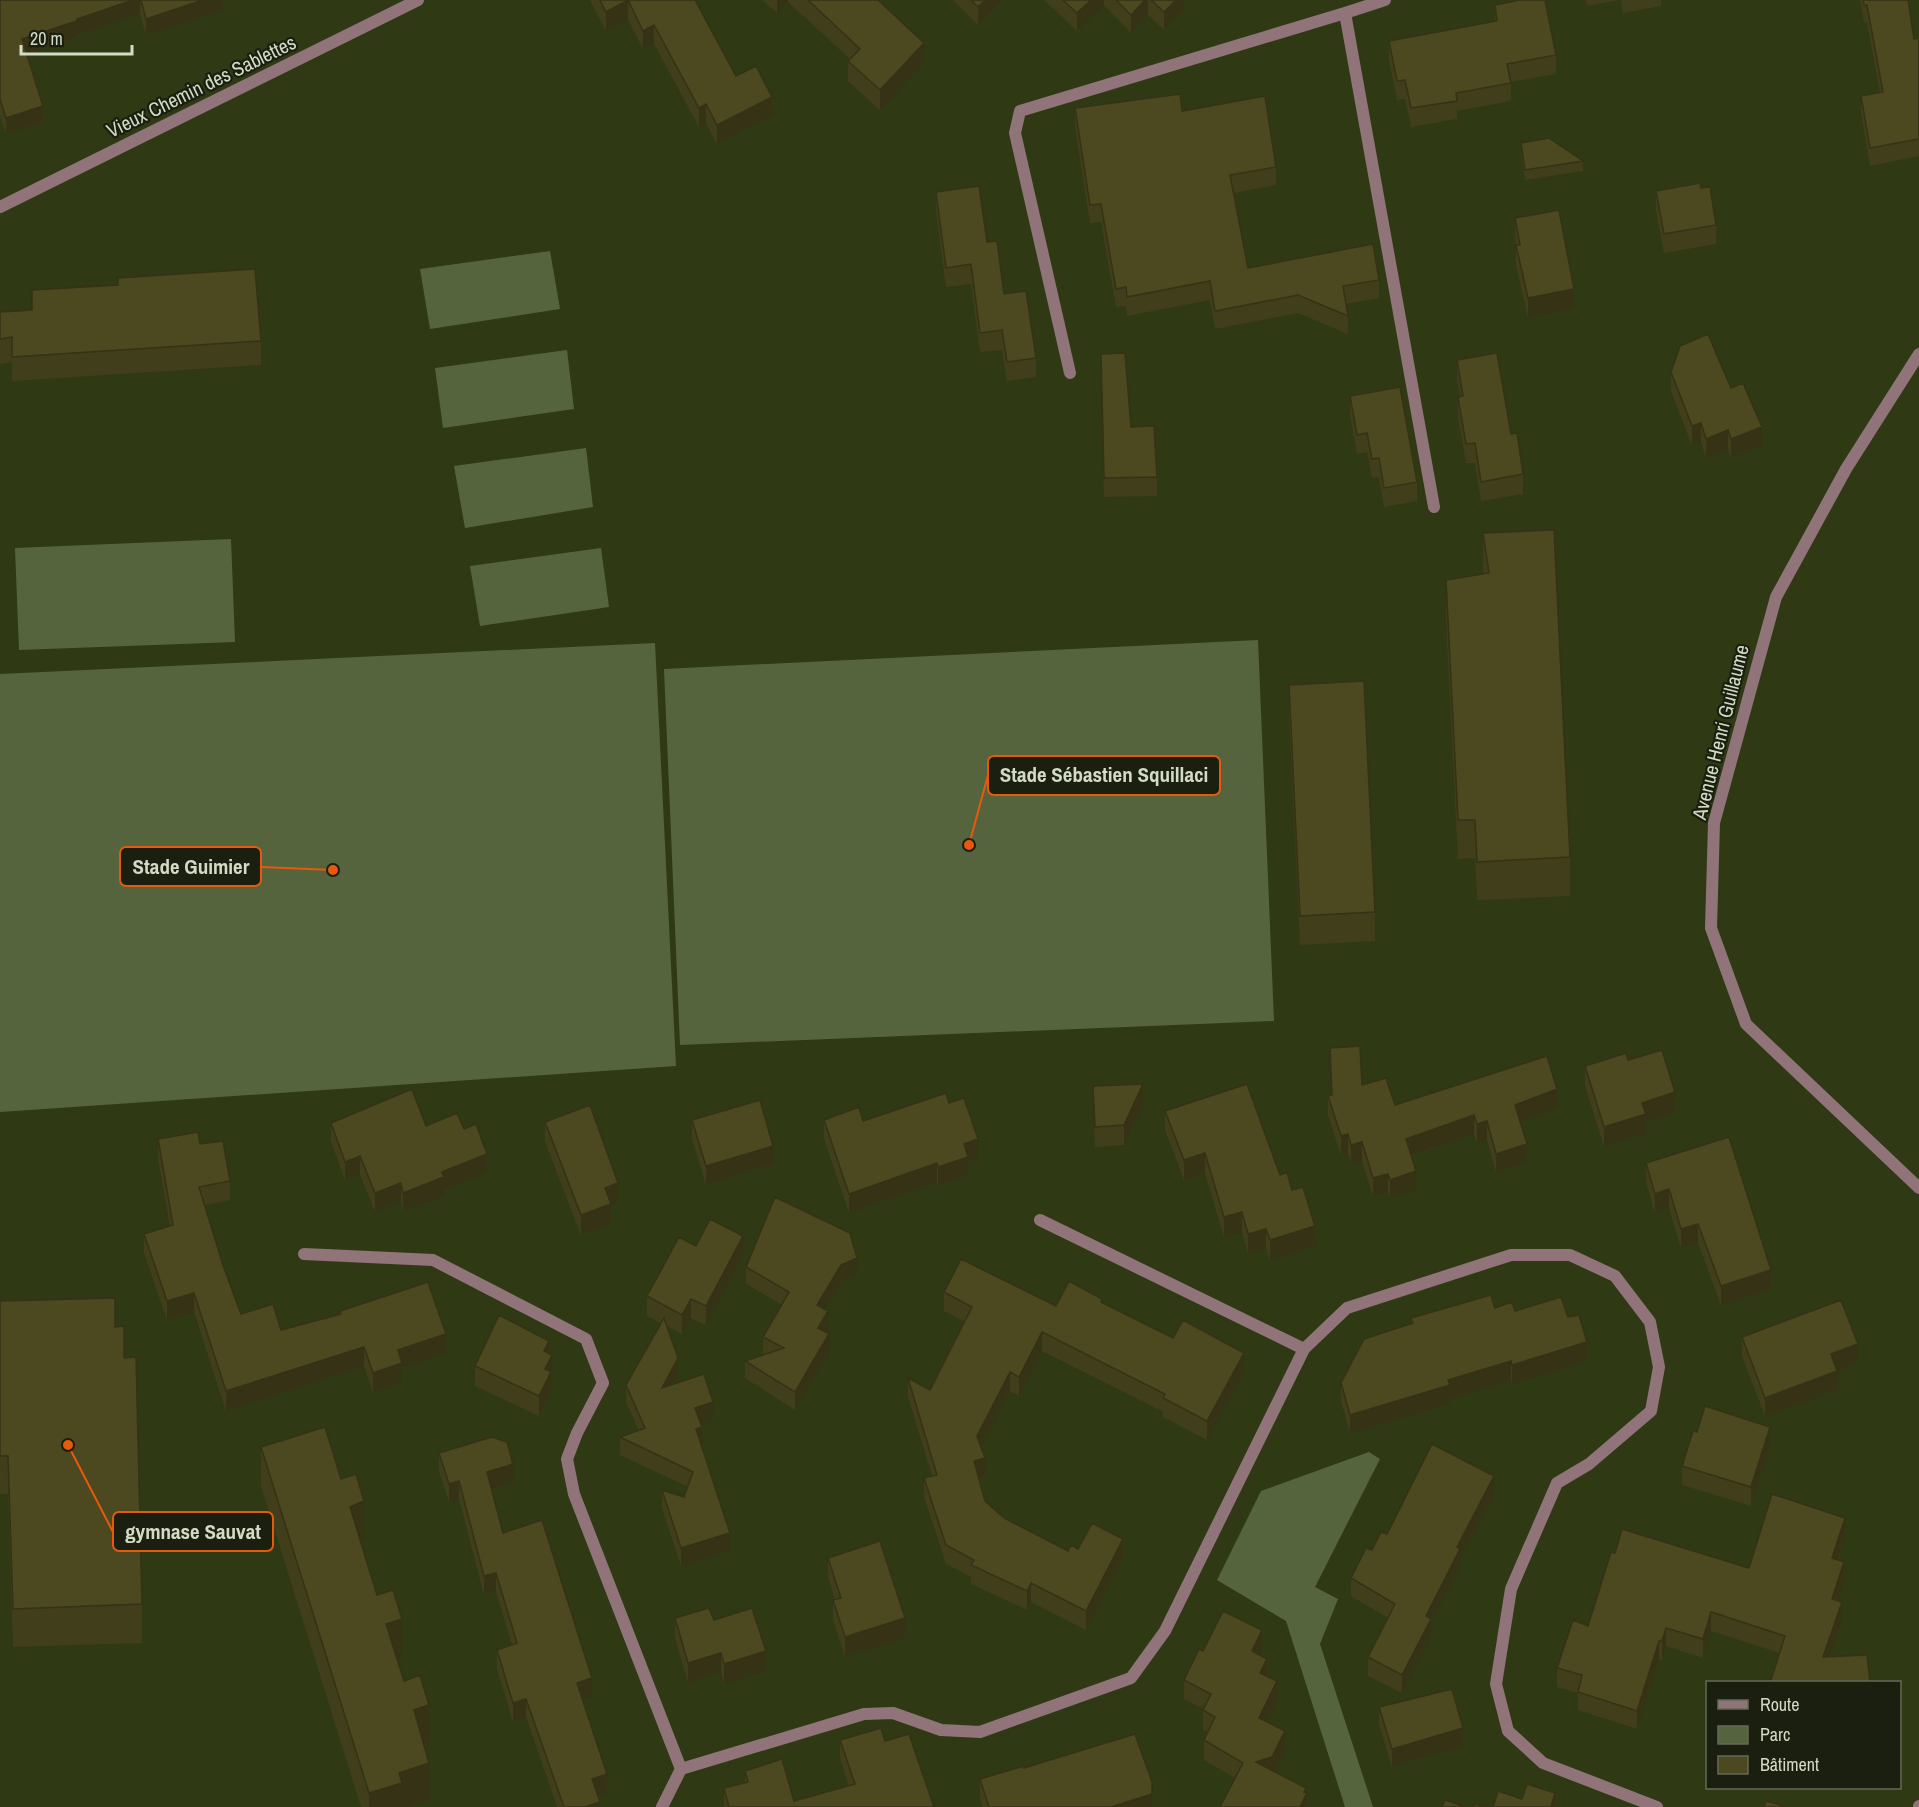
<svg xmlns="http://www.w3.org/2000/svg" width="1919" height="1807" font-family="'Archivo Narrow',sans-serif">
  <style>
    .green { fill: #56643d }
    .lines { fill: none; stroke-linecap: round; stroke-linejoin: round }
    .minor { stroke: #91747a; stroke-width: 12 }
    .tertiary { stroke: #91747a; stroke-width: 12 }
    .wall { fill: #413e1c }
    .shaded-wall { fill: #353216 }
    .building { fill: #4c4820; stroke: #353216; stroke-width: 1.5 }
    .labels { text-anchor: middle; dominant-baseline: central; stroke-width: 4.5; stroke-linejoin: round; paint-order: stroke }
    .street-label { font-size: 20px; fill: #d3dbc6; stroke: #1a1f0f }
    .leader { fill: none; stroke: #e8590c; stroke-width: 2 }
    .callout-dot { fill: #e8590c; stroke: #1a1f0f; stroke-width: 2 }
    .callout { fill: #1a1f0f; stroke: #e8590c; stroke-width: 2 }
    .callout-label { font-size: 21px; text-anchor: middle; font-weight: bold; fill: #d3dbc6 }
  </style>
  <rect width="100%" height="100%" fill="#2f3a15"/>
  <path class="green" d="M 550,251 L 560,309 L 430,329 L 420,269 Z
    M 567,350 L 574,409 L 443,428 L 435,368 Z
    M 586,448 L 593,507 L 465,528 L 454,466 Z
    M 231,539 L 235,642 L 19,650 L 15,548 Z
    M 601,548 L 609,607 L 480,626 L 470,566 Z
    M 1258,640 L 1274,1021 L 680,1045 L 664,669 Z
    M 655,643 L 676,1066 L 0,1112 L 0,674 Z
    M 1369,1452 L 1380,1459 L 1315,1587 L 1338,1599 L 1320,1644 L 1373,1807 L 1345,1807 L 1286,1621 L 1217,1580 L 1261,1491 Z"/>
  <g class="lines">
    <path class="minor" d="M 1385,0 L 1345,13 L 1434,507
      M 0,207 L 418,0
      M 1070,373 L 1015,133 L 1020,111 L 1345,13
      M 1040,1220 L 1304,1349
      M 304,1254 L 433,1260 L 586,1339 L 603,1383 L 577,1433 L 567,1459 L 574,1494 L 681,1769
      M 662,1807 L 681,1769 L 864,1714 L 893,1713 L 941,1730 L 980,1732 L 1131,1678 L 1165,1631 L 1304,1349 L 1347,1308 L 1511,1255 L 1570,1255 L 1615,1276 L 1650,1322 L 1659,1367 L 1651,1411 L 1589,1464 L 1557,1483 L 1511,1589 L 1496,1684 L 1508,1731 L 1543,1763 L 1657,1807"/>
    <path class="tertiary" d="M 1919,354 L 1846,469 L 1776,597 L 1714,823 L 1711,928 L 1746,1024 L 1919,1188
      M 1919,1807 L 1919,1806"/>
  </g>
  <path class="wall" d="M 0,0 L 223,0 L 223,10 L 146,35 L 140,14 L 77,35 L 77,37 L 27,54 L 43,122 L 6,134 L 0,116 Z
    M 590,0 L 695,0 L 736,76 L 772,116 L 717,144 L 706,123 L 699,127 L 654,44 L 643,49 L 628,19 L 606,31 Z
    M 762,0 L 878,0 L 924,63 L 880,110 L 848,81 L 848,61 L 850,59 L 788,2 L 777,13 Z
    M 953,0 L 1003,0 L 978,25 Z
    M 1044,0 L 1184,0 L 1184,10 L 1164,30 L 1148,15 L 1131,33 L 1104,5 L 1077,31 Z
    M 1586,0 L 1620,0 L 1587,6 Z
    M 1621,0 L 1661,0 L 1661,6 L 1623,13 Z
    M 1860,0 L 1908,0 L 1914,39 L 1919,38 L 1919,156 L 1870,166 L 1861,113 L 1861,96 L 1880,92 L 1867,22 L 1864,22 Z
    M 1495,5 L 1556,55 L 1556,74 L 1511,82 L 1511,101 L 1457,111 L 1457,119 L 1411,127 L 1405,99 L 1397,100 L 1389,60 L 1389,41 L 1495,22 Z
    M 1075,108 L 1182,111 L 1276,167 L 1276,185 L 1234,193 L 1248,268 L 1379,280 L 1379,298 L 1346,304 L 1348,316 L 1348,334 L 1298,313 L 1215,329 L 1210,300 L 1127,316 L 1126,306 L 1116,307 L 1101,222 L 1090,223 L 1075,127 Z
    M 1521,143 L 1583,161 L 1583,171 L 1525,180 L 1521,153 Z
    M 1701,188 L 1716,225 L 1716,244 L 1664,253 L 1656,210 L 1656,191 Z
    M 936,192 L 987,242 L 1004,294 L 1036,358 L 1036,377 L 1007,381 L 1002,350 L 980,352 L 971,284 L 946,287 L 936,211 Z
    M 1515,218 L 1574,309 L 1528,318 L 1516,265 L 1516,247 L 1515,238 Z
    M 32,290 L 261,341 L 261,365 L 12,381 L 12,362 L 0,364 L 0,312 L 32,310 Z
    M 1101,354 L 1131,427 L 1157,477 L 1157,496 L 1104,497 Z
    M 1457,360 L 1511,434 L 1523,474 L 1523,494 L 1481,501 L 1475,463 L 1466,463 L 1458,416 L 1458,397 L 1460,396 L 1457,380 Z
    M 1671,372 L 1731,388 L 1762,446 L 1731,458 L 1728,449 L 1706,458 L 1701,442 L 1692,446 L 1671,391 Z
    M 1350,396 L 1417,482 L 1417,501 L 1384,507 L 1379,477 L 1372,478 L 1367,452 L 1357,454 L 1350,415 Z
    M 1483,533 L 1570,857 L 1570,896 L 1477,900 L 1475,858 L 1458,859 L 1446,619 L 1446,580 L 1483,574 Z
    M 1289,685 L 1375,912 L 1375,941 L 1300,945 L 1289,714 Z
    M 1330,1048 L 1362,1085 L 1395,1105 L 1557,1108 L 1520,1121 L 1527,1163 L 1496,1172 L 1487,1140 L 1477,1143 L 1474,1134 L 1411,1156 L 1416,1190 L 1390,1198 L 1388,1192 L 1373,1197 L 1362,1161 L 1351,1164 L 1348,1153 L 1341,1155 L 1328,1115 L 1328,1096 L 1331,1095 Z
    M 1628,1060 L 1675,1112 L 1646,1122 L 1646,1134 L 1604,1147 L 1585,1086 L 1585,1066 Z
    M 1093,1086 L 1143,1104 L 1124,1145 L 1095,1147 Z
    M 949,1103 L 978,1159 L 968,1162 L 968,1176 L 938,1186 L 937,1182 L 849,1213 L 824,1139 L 824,1120 L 863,1121 Z
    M 1165,1111 L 1280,1175 L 1292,1190 L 1315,1246 L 1270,1260 L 1266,1248 L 1248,1254 L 1242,1232 L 1224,1237 L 1205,1173 L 1184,1180 L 1165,1130 Z
    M 692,1120 L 773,1164 L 706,1185 L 692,1139 Z
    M 545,1122 L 618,1203 L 611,1206 L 611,1224 L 581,1235 L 545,1142 Z
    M 331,1123 L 426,1126 L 464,1129 L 487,1173 L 444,1190 L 444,1196 L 403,1212 L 401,1202 L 375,1212 L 360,1175 L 345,1180 L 331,1142 Z
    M 158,1139 L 200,1144 L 230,1181 L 230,1200 L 205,1205 L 223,1265 L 241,1314 L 281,1330 L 340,1314 L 340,1311 L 446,1353 L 402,1368 L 402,1383 L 373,1393 L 364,1366 L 226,1411 L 194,1312 L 167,1320 L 144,1253 L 144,1234 L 170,1226 L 158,1159 Z
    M 1646,1163 L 1771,1289 L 1721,1305 L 1698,1243 L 1681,1248 L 1669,1208 L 1655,1213 L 1646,1182 Z
    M 743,1255 L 706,1325 L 691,1318 L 682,1334 L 667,1326 L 678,1376 L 674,1384 L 713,1420 L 700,1424 L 701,1445 L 730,1550 L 681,1566 L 662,1508 L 662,1490 L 684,1497 L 688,1487 L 620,1455 L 620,1437 L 639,1431 L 626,1402 L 626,1385 L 661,1323 L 647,1316 L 647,1296 Z
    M 746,1267 L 857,1276 L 841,1282 L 825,1309 L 828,1329 L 826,1333 L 830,1350 L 795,1410 L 745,1378 L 745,1361 L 763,1355 L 763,1337 L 782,1305 L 746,1284 Z
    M 944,1292 L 1056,1306 L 1102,1302 L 1173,1338 L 1244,1372 L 1207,1440 L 1163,1417 L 1163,1412 L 1042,1351 L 1019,1396 L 1010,1391 L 981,1447 L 985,1477 L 979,1479 L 985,1501 L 1004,1518 L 1068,1551 L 1078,1549 L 1123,1557 L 1086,1630 L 1031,1602 L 1027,1610 L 971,1584 L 971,1577 L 946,1564 L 924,1497 L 924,1478 L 932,1476 L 908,1397 L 908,1378 L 930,1390 L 964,1322 L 944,1311 Z
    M 0,1301 L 115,1327 L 124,1358 L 142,1604 L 142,1643 L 13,1647 L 8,1494 L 0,1494 Z
    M 1495,1308 L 1568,1317 L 1587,1361 L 1512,1384 L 1511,1380 L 1450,1399 L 1450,1404 L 1350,1433 L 1341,1401 L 1341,1383 L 1411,1324 L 1411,1318 Z
    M 1742,1337 L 1858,1362 L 1837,1370 L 1837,1390 L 1765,1416 L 1742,1356 Z
    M 549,1354 L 552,1375 L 551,1378 L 551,1391 L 539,1416 L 475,1386 L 475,1366 Z
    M 1770,1446 L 1751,1506 L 1682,1485 L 1682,1466 Z
    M 261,1447 L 341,1479 L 364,1540 L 360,1541 L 377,1595 L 402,1657 L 397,1659 L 404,1681 L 429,1743 L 424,1745 L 429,1801 L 411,1807 L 361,1807 L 261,1486 Z
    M 439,1453 L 513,1483 L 492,1490 L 503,1533 L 592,1697 L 583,1700 L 607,1793 L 598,1796 L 600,1807 L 557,1807 L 526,1717 L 513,1722 L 497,1669 L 497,1650 L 512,1645 L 496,1592 L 484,1595 L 459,1499 L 449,1502 L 439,1471 Z
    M 1494,1494 L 1460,1560 L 1460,1567 L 1431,1623 L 1431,1637 L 1402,1693 L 1368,1676 L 1368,1657 L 1388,1618 L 1351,1596 L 1351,1578 L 1372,1550 L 1387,1534 Z
    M 1845,1537 L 1838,1560 L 1844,1581 L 1837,1601 L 1842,1621 L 1830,1657 L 1780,1653 L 1711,1631 L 1703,1658 L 1666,1646 L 1662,1660 L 1659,1659 L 1637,1729 L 1578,1710 L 1578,1693 L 1557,1687 L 1557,1668 L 1588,1626 L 1749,1568 Z
    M 828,1558 L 905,1638 L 845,1657 L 833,1620 L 833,1600 L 835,1600 L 828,1577 Z
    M 675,1618 L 714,1620 L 766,1671 L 724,1684 L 721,1672 L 688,1683 L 675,1638 Z
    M 1262,1650 L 1259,1655 L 1277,1700 L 1267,1721 L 1285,1750 L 1274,1772 L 1306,1793 L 1307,1807 L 1235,1778 L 1204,1760 L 1204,1740 L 1208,1732 L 1203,1730 L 1203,1709 L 1184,1699 L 1184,1680 L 1203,1651 Z
    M 1379,1707 L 1463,1746 L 1392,1767 L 1379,1725 Z
    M 840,1740 L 885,1741 L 934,1807 L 724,1807 L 724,1788 L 745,1783 L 745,1771 L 794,1801 L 849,1786 L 840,1759 Z
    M 1024,1768 L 1152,1807 L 983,1807 L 980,1799 L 980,1779 Z"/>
  <path class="shaded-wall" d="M 133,0 L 140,0 L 140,14 L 77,35 L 77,37 L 22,56 L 22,39 L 77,19 Z
    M 203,0 L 223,0 L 223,10 L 146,35 L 146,19 Z
    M 628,0 L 628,19 L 606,31 L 606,12 Z
    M 777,0 L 788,0 L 788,2 L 777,13 Z
    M 985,0 L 1003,0 L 978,25 L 978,7 Z
    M 1091,0 L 1104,0 L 1104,5 L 1077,31 L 1077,13 Z
    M 1145,0 L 1148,0 L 1148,15 L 1131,33 L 1131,15 Z
    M 1176,0 L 1184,0 L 1184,10 L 1164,30 L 1164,12 Z
    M 654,25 L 654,44 L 643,49 L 643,31 Z
    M 924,43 L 924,63 L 880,110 L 880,90 Z
    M 772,97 L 772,116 L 717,144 L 717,125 Z
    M 706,104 L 706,123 L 699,127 L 699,108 Z
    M 43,106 L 43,122 L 6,134 L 6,118 Z
    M 1574,289 L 1574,309 L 1528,318 L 1528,298 Z
    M 1701,423 L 1701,442 L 1692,446 L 1692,426 Z
    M 1762,427 L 1762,446 L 1731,458 L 1731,439 Z
    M 1728,430 L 1728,449 L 1706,458 L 1706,439 Z
    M 1143,1084 L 1143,1104 L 1124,1145 L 1124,1125 Z
    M 1557,1089 L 1557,1108 L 1515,1123 L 1515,1105 Z
    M 1675,1092 L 1675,1112 L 1646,1122 L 1646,1134 L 1604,1147 L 1604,1127 L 1642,1103 Z
    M 1474,1115 L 1474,1134 L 1406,1157 L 1406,1139 Z
    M 1487,1121 L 1487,1140 L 1477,1143 L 1477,1124 Z
    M 1348,1134 L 1348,1153 L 1341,1155 L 1341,1136 Z
    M 978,1139 L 978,1159 L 968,1162 L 968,1176 L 938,1186 L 938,1167 L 964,1144 Z
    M 1362,1142 L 1362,1161 L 1351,1164 L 1351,1145 Z
    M 1527,1144 L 1527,1163 L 1496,1172 L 1496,1154 Z
    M 773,1146 L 773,1164 L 706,1185 L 706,1166 Z
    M 1205,1153 L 1205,1173 L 1184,1180 L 1184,1160 Z
    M 487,1154 L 487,1173 L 444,1190 L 444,1196 L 403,1212 L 403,1193 L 442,1172 Z
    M 360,1156 L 360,1175 L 345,1180 L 345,1162 Z
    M 937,1163 L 937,1182 L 849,1213 L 849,1194 Z
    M 1416,1171 L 1416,1190 L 1390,1198 L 1390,1180 Z
    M 1388,1174 L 1388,1192 L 1373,1197 L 1373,1178 Z
    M 401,1183 L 401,1202 L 375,1212 L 375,1193 Z
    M 618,1183 L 618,1203 L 611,1206 L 611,1224 L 581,1235 L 581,1215 L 605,1188 Z
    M 1669,1189 L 1669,1208 L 1655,1213 L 1655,1194 Z
    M 1242,1212 L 1242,1232 L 1224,1237 L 1224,1217 Z
    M 1698,1224 L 1698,1243 L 1681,1248 L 1681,1229 Z
    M 1315,1226 L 1315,1246 L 1270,1260 L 1270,1240 Z
    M 1266,1229 L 1266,1248 L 1248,1254 L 1248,1234 Z
    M 743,1236 L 743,1255 L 706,1325 L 706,1306 Z
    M 857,1258 L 857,1276 L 841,1282 L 817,1322 L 817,1305 L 841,1265 Z
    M 1771,1270 L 1771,1289 L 1721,1305 L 1721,1286 Z
    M 194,1293 L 194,1312 L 167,1320 L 167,1301 Z
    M 691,1299 L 691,1318 L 682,1334 L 682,1315 Z
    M 828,1311 L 828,1329 L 818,1346 L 818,1328 Z
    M 830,1332 L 830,1350 L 795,1410 L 795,1392 Z
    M 1042,1332 L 1042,1351 L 1019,1396 L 1019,1377 Z
    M 446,1334 L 446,1353 L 402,1368 L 402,1383 L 373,1393 L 373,1373 L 398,1350 Z
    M 549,1341 L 549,1361 L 544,1351 Z
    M 1587,1342 L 1587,1361 L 1512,1384 L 1512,1365 Z
    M 1858,1344 L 1858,1362 L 1831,1373 L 1831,1354 Z
    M 364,1347 L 364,1366 L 226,1411 L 226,1391 Z
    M 1244,1353 L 1244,1372 L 1207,1440 L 1207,1421 Z
    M 552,1355 L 551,1391 L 539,1416 L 539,1396 L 545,1369 Z
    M 678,1358 L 678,1376 L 662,1406 L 662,1388 Z
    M 1511,1361 L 1511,1380 L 1450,1399 L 1450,1404 L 1350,1433 L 1350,1415 L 1448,1380 Z
    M 1837,1371 L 1837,1390 L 1765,1416 L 1765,1398 Z
    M 1010,1372 L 1010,1391 L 977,1455 L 977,1436 Z
    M 713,1402 L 713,1420 L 695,1426 L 695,1408 Z
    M 702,1427 L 702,1445 L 696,1447 L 696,1429 Z
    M 1770,1427 L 1770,1446 L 1751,1506 L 1751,1487 Z
    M 985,1458 L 985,1477 L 974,1480 L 974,1461 Z
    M 513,1464 L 513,1483 L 487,1491 L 487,1472 Z
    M 1494,1476 L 1494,1494 L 1460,1560 L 1460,1567 L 1431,1623 L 1431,1637 L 1402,1693 L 1402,1675 L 1426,1616 L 1457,1547 Z
    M 459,1481 L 459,1499 L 449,1502 L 449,1484 Z
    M 364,1501 L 364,1540 L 350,1545 L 350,1507 Z
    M 1845,1518 L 1845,1537 L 1832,1577 L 1832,1558 Z
    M 730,1533 L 730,1550 L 681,1566 L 681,1548 Z
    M 1123,1539 L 1123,1557 L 1086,1630 L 1086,1611 Z
    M 1844,1562 L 1844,1581 L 1832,1618 L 1832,1599 Z
    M 496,1573 L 496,1592 L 484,1595 L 484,1576 Z
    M 1031,1583 L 1031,1602 L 1027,1610 L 1027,1591 Z
    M 1842,1602 L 1842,1621 L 1823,1676 L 1823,1657 Z
    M 1711,1612 L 1711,1631 L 1703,1658 L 1703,1639 Z
    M 905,1618 L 905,1638 L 845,1657 L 845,1637 Z
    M 402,1619 L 402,1657 L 386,1662 L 386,1624 Z
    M 1666,1628 L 1666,1646 L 1662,1660 L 1662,1641 Z
    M 1262,1630 L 1262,1650 L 1252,1670 L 1252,1651 Z
    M 1659,1641 L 1659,1659 L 1637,1729 L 1637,1711 Z
    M 766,1651 L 766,1671 L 724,1684 L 724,1664 Z
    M 721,1653 L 721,1672 L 688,1683 L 688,1663 Z
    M 1267,1659 L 1267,1678 L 1260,1673 Z
    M 592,1678 L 592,1697 L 577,1701 L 577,1683 Z
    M 1277,1681 L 1277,1700 L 1259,1737 L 1259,1718 Z
    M 526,1699 L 526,1717 L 513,1722 L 513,1703 Z
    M 429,1705 L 429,1743 L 414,1748 L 414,1710 Z
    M 1463,1728 L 1463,1746 L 1392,1767 L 1392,1749 Z
    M 1285,1731 L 1285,1750 L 1272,1776 L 1256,1762 Z
    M 429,1763 L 429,1801 L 411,1807 L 369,1807 L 369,1793 L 399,1773 Z
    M 607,1774 L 607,1793 L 592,1798 L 592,1779 Z
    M 1306,1788 L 1307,1807 L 1300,1807 L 1304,1792 Z
    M 1555,1793 L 1555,1807 L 1551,1807 Z
    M 1152,1794 L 1152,1807 L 1111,1807 Z
    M 600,1802 L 600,1807 L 585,1807 Z"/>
  <path class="building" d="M 0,0 L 133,0 L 77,19 L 77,21 L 22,39 L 43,106 L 6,118 L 0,99 Z
    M 141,0 L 203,0 L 146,19 Z
    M 600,0 L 628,0 L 606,12 Z
    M 628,0 L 695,0 L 736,76 L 756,66 L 772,97 L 717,125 L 706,104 L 699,108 L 654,25 L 643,31 Z
    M 808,0 L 878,0 L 924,43 L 880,90 L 848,61 L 860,49 Z
    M 971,0 L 985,0 L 978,7 Z
    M 1063,0 L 1091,0 L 1077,13 Z
    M 1116,0 L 1145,0 L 1131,15 Z
    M 1151,0 L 1176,0 L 1164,12 Z
    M 1520,0 L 1545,0 L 1556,55 L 1507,64 L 1511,83 L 1456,93 L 1457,101 L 1411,108 L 1405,80 L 1397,81 L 1389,41 L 1497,21 L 1495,5 Z
    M 1863,0 L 1908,0 L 1914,39 L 1919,38 L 1919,139 L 1870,148 L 1861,96 L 1883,92 L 1867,5 L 1864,5 Z
    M 1180,94 L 1182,111 L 1265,96 L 1276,167 L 1230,175 L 1248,268 L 1373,244 L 1379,280 L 1343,286 L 1348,316 L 1298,295 L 1215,311 L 1210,281 L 1127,297 L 1126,287 L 1116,289 L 1101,204 L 1090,205 L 1075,108 Z
    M 1549,138 L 1583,161 L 1525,170 L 1521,143 Z
    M 1700,183 L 1701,188 L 1710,187 L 1716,225 L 1664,234 L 1656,191 Z
    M 979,186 L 987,242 L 997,241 L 1004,294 L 1026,291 L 1036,358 L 1007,362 L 1002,330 L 980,333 L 971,264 L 946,268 L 936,192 Z
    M 1559,210 L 1574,289 L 1528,298 L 1516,245 L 1520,245 L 1515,218 Z
    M 255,269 L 261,341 L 12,357 L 12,337 L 0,339 L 0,312 L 32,310 L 32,290 L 118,285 L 118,278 Z
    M 1708,334 L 1731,388 L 1743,383 L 1762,427 L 1731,439 L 1728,430 L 1706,439 L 1701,423 L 1692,426 L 1671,372 L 1680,346 Z
    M 1125,353 L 1131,427 L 1154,426 L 1157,477 L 1104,478 L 1101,354 Z
    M 1497,353 L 1511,434 L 1517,433 L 1523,474 L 1481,482 L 1475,443 L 1466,444 L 1458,397 L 1463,396 L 1457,360 Z
    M 1400,387 L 1417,482 L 1384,488 L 1379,458 L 1372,459 L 1367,433 L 1357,435 L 1350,396 Z
    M 1554,530 L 1570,857 L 1477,862 L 1475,820 L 1458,820 L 1446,580 L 1489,573 L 1483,533 Z
    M 1364,681 L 1375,912 L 1300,916 L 1289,685 Z
    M 1360,1046 L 1362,1085 L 1386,1078 L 1395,1105 L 1547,1056 L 1557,1089 L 1515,1105 L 1527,1144 L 1496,1154 L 1487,1121 L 1477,1124 L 1474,1115 L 1406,1139 L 1416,1171 L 1390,1180 L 1388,1174 L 1373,1178 L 1362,1142 L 1351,1145 L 1348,1134 L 1341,1136 L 1328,1096 L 1332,1095 L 1330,1048 Z
    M 1662,1050 L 1675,1092 L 1642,1103 L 1646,1114 L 1604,1127 L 1585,1066 L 1626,1053 L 1628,1060 Z
    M 1143,1084 L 1124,1125 L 1095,1127 L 1093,1086 Z
    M 1247,1084 L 1280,1175 L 1287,1172 L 1292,1190 L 1303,1187 L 1315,1226 L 1270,1240 L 1266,1229 L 1248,1234 L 1242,1212 L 1224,1217 L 1205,1153 L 1184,1160 L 1165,1111 Z
    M 412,1089 L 426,1126 L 457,1113 L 464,1129 L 476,1124 L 487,1154 L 442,1172 L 444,1177 L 403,1193 L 401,1183 L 375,1193 L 360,1156 L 345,1162 L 331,1123 Z
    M 946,1093 L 949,1103 L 964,1098 L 978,1139 L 964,1144 L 968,1157 L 938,1167 L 937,1163 L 849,1194 L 824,1120 L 859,1107 L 863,1121 Z
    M 760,1100 L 773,1146 L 706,1166 L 692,1120 Z
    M 590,1105 L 618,1183 L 605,1188 L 611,1204 L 581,1215 L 545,1122 Z
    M 198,1132 L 200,1144 L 223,1141 L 230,1181 L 199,1187 L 223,1265 L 241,1314 L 273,1304 L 281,1330 L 341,1314 L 340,1311 L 428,1282 L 446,1334 L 398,1350 L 402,1363 L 373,1373 L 364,1347 L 226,1391 L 194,1293 L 167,1301 L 144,1234 L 173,1225 L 158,1139 Z
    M 1729,1137 L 1771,1270 L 1721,1286 L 1698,1224 L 1681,1229 L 1669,1189 L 1655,1194 L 1646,1163 Z
    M 775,1197 L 850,1233 L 857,1258 L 841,1265 L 817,1305 L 828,1311 L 818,1328 L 827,1333 L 830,1332 L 795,1392 L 745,1361 L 784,1348 L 763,1337 L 789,1292 L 746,1267 Z
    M 710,1219 L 743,1236 L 706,1306 L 691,1299 L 682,1315 L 647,1296 L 679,1237 L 696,1246 Z
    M 961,1259 L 1056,1306 L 1069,1281 L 1102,1299 L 1101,1302 L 1173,1338 L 1183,1320 L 1244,1353 L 1207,1421 L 1163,1398 L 1165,1394 L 1042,1332 L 1019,1377 L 1010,1372 L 977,1436 L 985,1458 L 974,1461 L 985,1501 L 1004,1518 L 1068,1551 L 1071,1545 L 1078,1549 L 1092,1523 L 1123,1539 L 1086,1611 L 1031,1583 L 1027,1591 L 971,1565 L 974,1560 L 946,1545 L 924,1478 L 937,1475 L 908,1378 L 930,1390 L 972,1307 L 944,1292 Z
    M 1491,1295 L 1495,1308 L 1512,1302 L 1515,1311 L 1561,1297 L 1568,1317 L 1579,1315 L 1587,1342 L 1512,1365 L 1511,1361 L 1448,1380 L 1450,1385 L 1350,1415 L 1341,1383 L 1364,1339 L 1413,1323 L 1411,1318 Z
    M 115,1298 L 115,1327 L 124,1326 L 124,1358 L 136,1357 L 142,1604 L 13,1609 L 8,1456 L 0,1456 L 0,1301 Z
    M 1841,1300 L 1858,1344 L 1831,1354 L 1837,1371 L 1765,1398 L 1742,1337 Z
    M 499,1315 L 549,1341 L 544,1351 L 552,1355 L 545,1369 L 551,1372 L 539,1396 L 475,1366 Z
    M 664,1318 L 678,1358 L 662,1388 L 704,1374 L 713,1402 L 695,1408 L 702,1427 L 696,1429 L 730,1533 L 681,1548 L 662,1490 L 684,1497 L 693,1472 L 620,1437 L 645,1428 L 626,1385 Z
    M 1705,1406 L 1770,1427 L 1751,1487 L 1682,1466 L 1693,1431 L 1697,1432 Z
    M 325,1427 L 341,1479 L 356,1474 L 364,1501 L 350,1507 L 377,1595 L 393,1590 L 402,1619 L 386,1624 L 404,1681 L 420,1675 L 429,1705 L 414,1710 L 429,1763 L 399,1773 L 402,1783 L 369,1793 L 261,1447 Z
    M 492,1437 L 507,1442 L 513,1464 L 487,1472 L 503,1533 L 542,1520 L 592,1678 L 577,1683 L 607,1774 L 592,1779 L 600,1802 L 585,1807 L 564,1807 L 526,1699 L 513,1703 L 497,1650 L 517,1643 L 496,1573 L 484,1576 L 459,1481 L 449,1484 L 439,1453 Z
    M 1432,1444 L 1494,1476 L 1457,1547 L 1460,1549 L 1426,1616 L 1431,1619 L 1402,1675 L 1368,1657 L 1395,1604 L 1351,1578 L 1366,1548 L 1372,1550 L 1381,1532 L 1387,1534 Z
    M 1772,1494 L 1845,1518 L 1832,1558 L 1844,1562 L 1832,1599 L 1842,1602 L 1823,1657 L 1867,1655 L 1870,1683 L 1770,1683 L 1785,1636 L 1711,1612 L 1703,1639 L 1666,1628 L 1662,1641 L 1659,1641 L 1637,1711 L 1578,1692 L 1582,1675 L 1557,1668 L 1573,1620 L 1588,1626 L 1611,1552 L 1615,1553 L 1622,1529 L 1749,1568 Z
    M 880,1541 L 905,1618 L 845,1637 L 833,1600 L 841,1598 L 828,1558 Z
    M 709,1608 L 714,1620 L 752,1608 L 766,1651 L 724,1664 L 721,1653 L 688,1663 L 675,1618 Z
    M 1223,1611 L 1262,1630 L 1252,1651 L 1267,1659 L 1260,1673 L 1277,1681 L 1259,1718 L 1285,1731 L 1272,1757 L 1256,1762 L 1306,1788 L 1304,1792 L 1307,1793 L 1300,1807 L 1220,1807 L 1243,1763 L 1204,1740 L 1215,1717 L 1203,1710 L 1211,1694 L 1184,1680 L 1199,1649 L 1203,1651 Z
    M 1452,1689 L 1463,1728 L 1392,1749 L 1379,1707 Z
    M 881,1728 L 885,1741 L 909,1734 L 934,1807 L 729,1807 L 724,1788 L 748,1782 L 745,1771 L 782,1759 L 794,1801 L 855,1784 L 840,1740 Z
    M 1135,1734 L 1152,1782 L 1152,1794 L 1111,1807 L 989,1807 L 980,1779 L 1024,1766 L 1024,1768 Z
    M 1527,1784 L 1555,1793 L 1551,1807 L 1493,1807 L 1498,1791 L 1522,1799 Z
    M 1445,1800 L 1466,1807 L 1442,1807 Z
    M 1766,1801 L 1787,1807 L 1764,1807 Z
    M 1475,1804 L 1486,1807 L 1474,1807 Z"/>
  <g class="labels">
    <g class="street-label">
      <text transform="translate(201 86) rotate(-26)">Vieux Chemin des Sablettes</text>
      <text transform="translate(1720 732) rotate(-76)">Avenue Henri Guillaume</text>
    </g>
  </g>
  <path class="leader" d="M969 845L988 775M333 870L261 867M68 1445L113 1532"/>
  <g class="callout-dot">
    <circle cx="969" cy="845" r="6"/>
    <circle cx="333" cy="870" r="6"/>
    <circle cx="68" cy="1445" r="6"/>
  </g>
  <g class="callout">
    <rect x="988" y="756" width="232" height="39" rx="6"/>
    <rect x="120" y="847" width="141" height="39" rx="6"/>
    <rect x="113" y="1512" width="160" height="39" rx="6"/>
  </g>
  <g class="callout-label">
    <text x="1104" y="782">Stade Sébastien Squillaci</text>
    <text x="191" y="874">Stade Guimier</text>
    <text x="193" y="1539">gymnase Sauvat</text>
  </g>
  <rect x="1706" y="1681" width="195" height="108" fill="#1a1f0f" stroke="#646a58" stroke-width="1.5"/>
  <rect x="1718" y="1700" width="30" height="9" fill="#91747a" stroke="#646a58" stroke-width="1.5"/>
  <text x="1760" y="1711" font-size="18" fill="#d3dbc6">Route</text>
  <rect x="1718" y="1726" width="30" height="18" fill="#56643d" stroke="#646a58" stroke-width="1.5"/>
  <text x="1760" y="1741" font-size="18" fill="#d3dbc6">Parc</text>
  <rect x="1718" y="1756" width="30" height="18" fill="#4c4820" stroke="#646a58" stroke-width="1.5"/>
  <text x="1760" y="1771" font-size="18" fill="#d3dbc6">Bâtiment</text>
  <path d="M21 45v9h111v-9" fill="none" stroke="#d3dbc6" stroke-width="3"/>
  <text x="30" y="45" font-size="18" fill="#d3dbc6" stroke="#1a1f0f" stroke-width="4.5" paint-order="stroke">20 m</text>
</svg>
